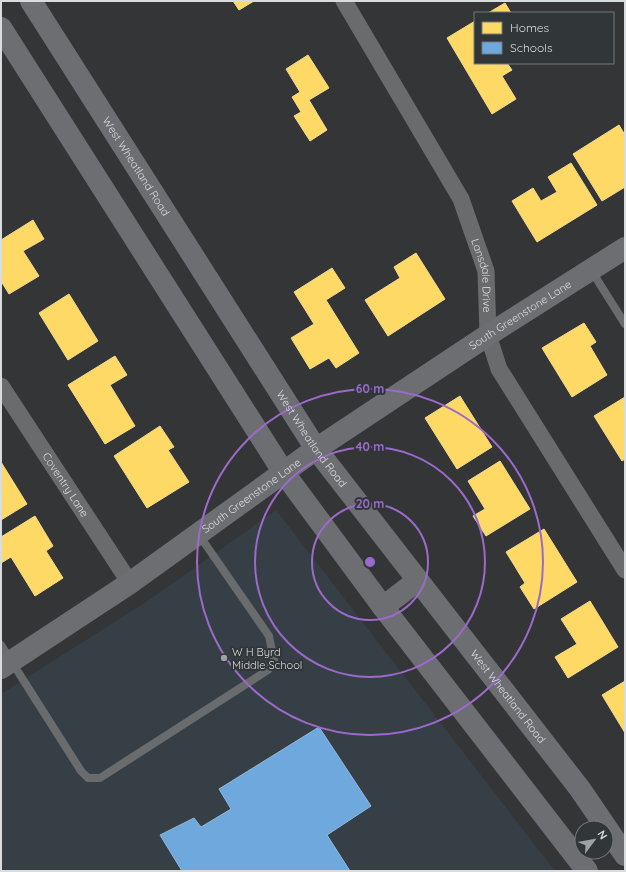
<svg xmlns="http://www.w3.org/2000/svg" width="626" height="872" font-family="Quicksand,sans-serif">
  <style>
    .built { fill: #363f46 }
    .homes { fill: #ffd966; stroke: #f4da8a }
    .schools { fill: #6fa8dc; stroke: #8fb8dd }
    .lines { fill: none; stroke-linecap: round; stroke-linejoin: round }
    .lane { stroke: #696b6d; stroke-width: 8 }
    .street { stroke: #696b6d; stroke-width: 17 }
    .secondary { stroke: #6c6e72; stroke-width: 22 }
    .ring { fill: none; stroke: #9c6aca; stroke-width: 2 }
    .poi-dot { fill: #9fa2a4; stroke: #313639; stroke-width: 1.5 }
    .labels { text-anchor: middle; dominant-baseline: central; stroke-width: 4; stroke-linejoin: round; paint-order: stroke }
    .street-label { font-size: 11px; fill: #d9dcde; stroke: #313639 }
    .poi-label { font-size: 11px; fill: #d9dcde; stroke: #313639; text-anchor: start }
    .centre { fill: #9c6aca; stroke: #313639; stroke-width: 2 }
    .ring-label { font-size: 12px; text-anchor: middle; font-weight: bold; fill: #9c6aca; stroke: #313639; stroke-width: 4; stroke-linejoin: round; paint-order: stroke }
  </style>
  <rect width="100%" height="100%" fill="#333537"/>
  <path class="built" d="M 276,510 L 555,871 L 1,871 L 1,694 L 149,600 Z"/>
  <path class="homes" d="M 233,1 L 254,1 L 239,10 Z
    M 505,3 L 511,13 L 488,13 Z
    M 475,21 L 475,63 L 507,63 L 512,70 L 502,76 L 516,99 L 492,114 L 447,38 Z
    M 308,55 L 329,88 L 309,100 L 327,130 L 310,141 L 294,116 L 301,112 L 292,97 L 300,92 L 286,69 Z
    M 619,125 L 625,135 L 625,187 L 602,201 L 573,154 Z
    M 571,163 L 597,205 L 537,242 L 512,201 L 533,188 L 541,201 L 557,192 L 548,177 Z
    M 33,220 L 44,239 L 23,251 L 39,276 L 9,294 L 1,281 L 1,240 Z
    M 416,253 L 445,299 L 388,336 L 365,300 L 400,278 L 394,267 Z
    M 332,268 L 345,288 L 326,300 L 359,353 L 336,368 L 329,358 L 310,369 L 291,338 L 314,324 L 294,292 Z
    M 69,294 L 98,341 L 68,360 L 39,313 Z
    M 584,323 L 596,342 L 590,346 L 607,375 L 572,397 L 542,348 Z
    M 115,356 L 127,375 L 110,385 L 135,426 L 105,444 L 68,385 Z
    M 460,396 L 492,447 L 457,469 L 425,418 Z
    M 625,397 L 625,459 L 622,461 L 594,416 Z
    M 160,426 L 174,447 L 168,450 L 189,482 L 147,508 L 114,456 Z
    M 500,461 L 530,509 L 486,536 L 473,516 L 485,509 L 468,481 Z
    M 1,462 L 27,504 L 1,520 Z
    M 35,516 L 53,546 L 46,551 L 63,578 L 35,596 L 11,557 L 1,563 L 1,537 Z
    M 544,529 L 577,582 L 534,609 L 520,587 L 525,583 L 506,552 Z
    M 590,601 L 618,647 L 568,678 L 555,657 L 577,644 L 561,619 Z
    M 625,681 L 625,733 L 602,695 Z"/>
  <path class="schools" d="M 319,727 L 371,806 L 327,835 L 350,871 L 182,871 L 160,835 L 194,818 L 201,827 L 231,809 L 219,789 Z"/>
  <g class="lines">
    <path class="lane" d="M 591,270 L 625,324
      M 1,645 L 81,771 L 88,778 L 100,778 L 268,670 L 274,661 L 269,636 L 199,535"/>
    <g class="street">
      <path id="s1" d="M 344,1 L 461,199 L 486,271 L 488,335 L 499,369 L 625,570"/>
      <path id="s2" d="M 1,386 L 130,583"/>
    </g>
    <g class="secondary">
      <path id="s3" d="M 31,1 L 316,449 L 580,789 L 625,855"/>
      <path d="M 1,28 L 284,473 L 383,607 L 587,871"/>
      <path d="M 383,607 L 417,581"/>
      <path id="s4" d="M 1,668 L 130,583 L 316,449 L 488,335 L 625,248"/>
    </g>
  </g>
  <g class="ring">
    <circle cx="370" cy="562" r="58"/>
    <circle cx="370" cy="562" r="115"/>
    <circle cx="370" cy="562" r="173"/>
  </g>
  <circle class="poi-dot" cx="224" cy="658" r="4"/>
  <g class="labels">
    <g class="street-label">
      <text stroke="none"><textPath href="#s3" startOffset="196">West Wheatland Road</textPath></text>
      <text stroke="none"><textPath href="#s1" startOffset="310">Lansdale Drive</textPath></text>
      <text stroke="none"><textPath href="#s4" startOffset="628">South Greenstone Lane</textPath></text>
      <text stroke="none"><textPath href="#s3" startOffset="520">West Wheatland Road</textPath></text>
      <text stroke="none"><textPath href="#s2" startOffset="118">Coventry Lane</textPath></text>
      <text stroke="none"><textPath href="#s4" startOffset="304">South Greenstone Lane</textPath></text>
      <text stroke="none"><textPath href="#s3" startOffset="844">West Wheatland Road</textPath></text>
    </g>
    <g class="poi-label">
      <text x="232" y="652">W H Byrd<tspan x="232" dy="13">Middle School</tspan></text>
    </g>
  </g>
  <circle cx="370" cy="562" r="6" class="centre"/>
  <g class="ring-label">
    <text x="370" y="393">60 m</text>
    <text x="370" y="451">40 m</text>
    <text x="370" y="508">20 m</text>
  </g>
  <rect width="626" height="872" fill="none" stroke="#d9dcde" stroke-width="4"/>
  <rect x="474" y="12" width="140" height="52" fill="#313639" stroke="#74787b"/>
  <rect x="482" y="22" width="20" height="12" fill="#ffd966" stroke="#74787b"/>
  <text x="510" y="32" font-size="12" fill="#d9dcde">Homes</text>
  <rect x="482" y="42" width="20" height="12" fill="#6fa8dc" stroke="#74787b"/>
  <text x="510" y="52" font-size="12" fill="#d9dcde">Schools</text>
  <g transform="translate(594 840) rotate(58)"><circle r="19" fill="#313639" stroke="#74787b"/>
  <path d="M0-3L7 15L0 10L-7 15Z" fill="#9fa2a4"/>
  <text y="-6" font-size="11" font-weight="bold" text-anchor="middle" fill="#d9dcde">N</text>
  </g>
</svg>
